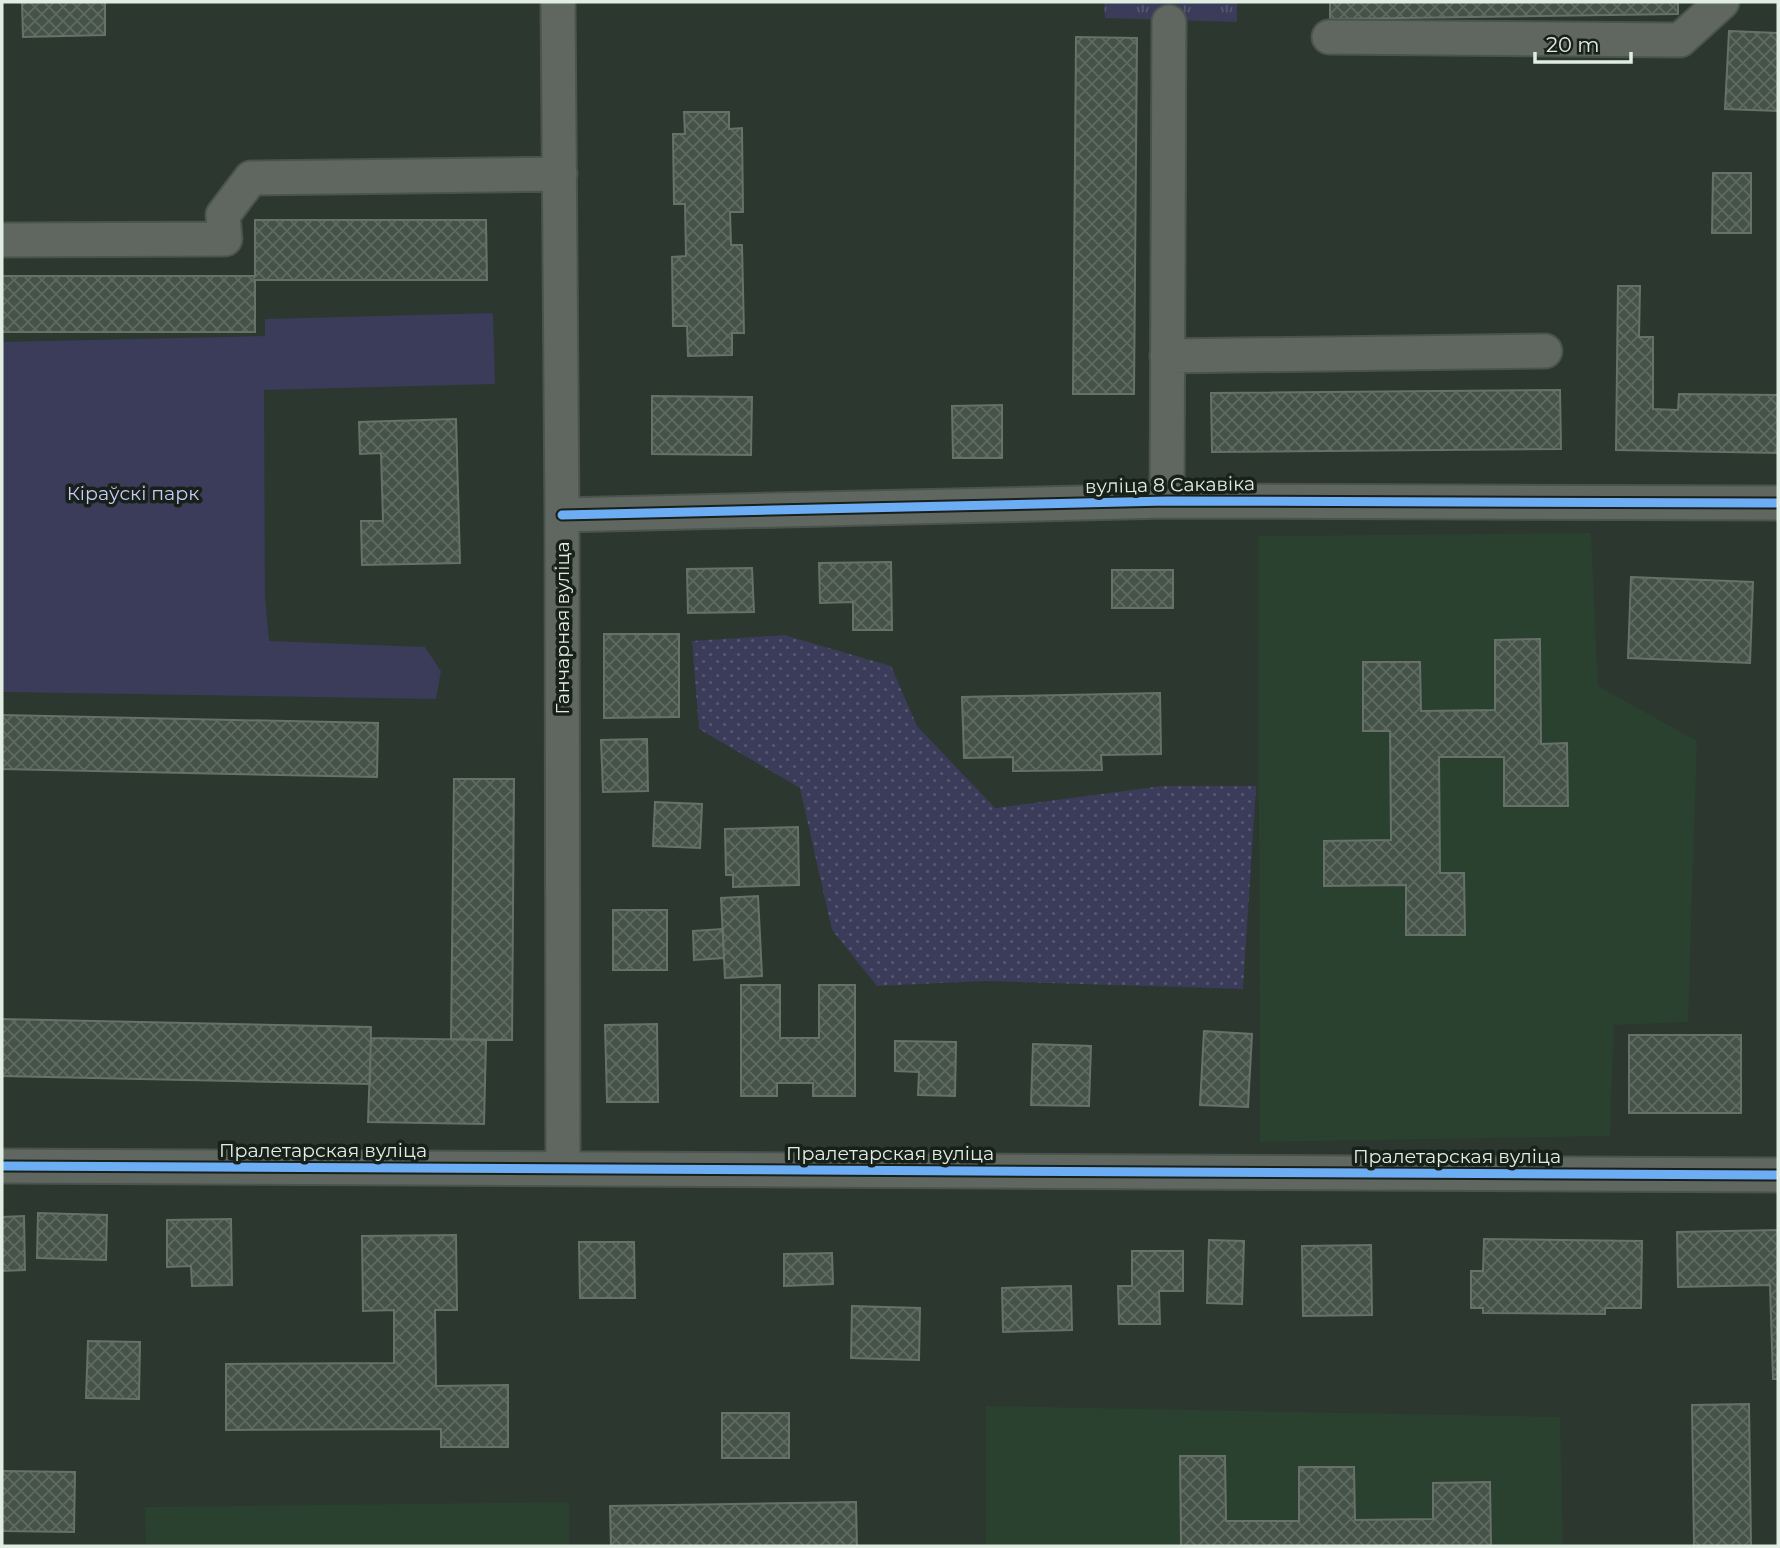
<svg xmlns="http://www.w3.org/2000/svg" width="1780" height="1548" font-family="Montserrat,sans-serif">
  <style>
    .built { fill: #29412e }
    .grass { fill: url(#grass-tufts) }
    .park { fill: #3a3c59 }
    .garden { fill: url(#garden-dots) }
    .building { fill: url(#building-cross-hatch); stroke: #67716a; stroke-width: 2 }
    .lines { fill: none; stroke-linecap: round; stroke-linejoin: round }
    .minor-casing { stroke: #4a534c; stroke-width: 37 }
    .minor { stroke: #5f6760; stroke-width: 33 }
    .cycleway-casing { stroke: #172019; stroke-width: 13 }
    .cycleway { stroke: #6dadf4; stroke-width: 9 }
    .labels { text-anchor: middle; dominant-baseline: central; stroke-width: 7; stroke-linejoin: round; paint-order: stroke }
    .street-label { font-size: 19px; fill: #e1ede3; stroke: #172019 }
    .park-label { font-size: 19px; fill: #c7caf6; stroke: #172019 }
  </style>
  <defs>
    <pattern id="grass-tufts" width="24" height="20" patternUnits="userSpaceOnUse" patternTransform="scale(1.75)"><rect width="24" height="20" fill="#3a3c59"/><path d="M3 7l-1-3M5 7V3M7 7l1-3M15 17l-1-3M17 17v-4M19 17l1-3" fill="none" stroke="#565871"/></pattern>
    <pattern id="garden-dots" width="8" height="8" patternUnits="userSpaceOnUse" patternTransform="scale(1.75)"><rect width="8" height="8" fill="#3a3c59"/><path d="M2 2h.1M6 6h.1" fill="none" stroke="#565871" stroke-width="1.8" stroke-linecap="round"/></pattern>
    <pattern id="building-cross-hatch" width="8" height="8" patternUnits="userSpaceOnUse" patternTransform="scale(1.75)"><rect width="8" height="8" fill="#445247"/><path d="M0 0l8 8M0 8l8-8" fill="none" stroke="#5f6b61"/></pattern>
  </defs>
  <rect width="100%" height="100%" fill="#2c372f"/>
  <path class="built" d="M 1591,533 L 1598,686 L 1697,741 L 1688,1022 L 1614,1025 L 1610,1136 L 1260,1142 L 1258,536 Z
    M 986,1406 L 1560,1417 L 1563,1546 L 986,1546 Z
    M 569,1502 L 569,1546 L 146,1546 L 145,1507 Z"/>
  <path class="grass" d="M 1104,2 L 1237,2 L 1237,22 L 1105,18 Z"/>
  <path class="park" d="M 493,313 L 495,384 L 264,390 L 265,596 L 269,641 L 425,647 L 441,671 L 436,699 L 2,692 L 2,342 L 265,336 L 265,319 Z"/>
  <path class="garden" d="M 784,635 L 891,666 L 917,726 L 995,808 L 1162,786 L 1256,786 L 1243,989 L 985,981 L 877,986 L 832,930 L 800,788 L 699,729 L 692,641 Z"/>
  <path class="building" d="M 22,2 L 105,2 L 105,35 L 23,37 Z
    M 1330,2 L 1678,2 L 1678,14 L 1330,19 Z
    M 1729,31 L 1778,33 L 1778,111 L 1725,109 Z
    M 1076,37 L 1137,38 L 1134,394 L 1073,394 Z
    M 684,112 L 729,112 L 729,129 L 742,128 L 743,212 L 730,212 L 731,245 L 742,245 L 744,333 L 732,333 L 732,355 L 688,356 L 687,326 L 673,326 L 672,257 L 686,256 L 685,204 L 674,204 L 673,134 L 685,134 Z
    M 1713,173 L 1751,173 L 1751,233 L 1712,233 Z
    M 255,220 L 486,220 L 487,280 L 255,280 L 255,332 L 2,332 L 2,276 L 255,276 Z
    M 1618,286 L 1640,286 L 1639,337 L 1653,337 L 1653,409 L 1678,410 L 1679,394 L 1778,395 L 1778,453 L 1616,450 Z
    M 1560,390 L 1561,449 L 1212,452 L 1211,393 Z
    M 652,396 L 752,397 L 751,455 L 652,454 Z
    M 1002,405 L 1002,458 L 953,458 L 952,406 Z
    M 456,419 L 460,563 L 362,565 L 361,521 L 383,521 L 381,453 L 360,454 L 359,422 Z
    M 891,562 L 892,630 L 853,630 L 853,602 L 820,603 L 819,563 Z
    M 752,568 L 754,612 L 688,613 L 687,569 Z
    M 1112,570 L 1173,570 L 1173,608 L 1112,608 Z
    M 1631,577 L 1753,582 L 1750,663 L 1628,658 Z
    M 604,634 L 679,634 L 679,717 L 604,718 Z
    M 1540,639 L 1541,744 L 1567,743 L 1568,806 L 1504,806 L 1504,757 L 1439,757 L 1440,873 L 1464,873 L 1465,935 L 1406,935 L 1406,885 L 1324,886 L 1324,841 L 1391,840 L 1390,731 L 1363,731 L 1363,662 L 1420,662 L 1421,711 L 1495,710 L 1495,640 Z
    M 1160,693 L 1161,754 L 1101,755 L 1102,770 L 1013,771 L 1013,757 L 964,758 L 962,697 Z
    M 2,715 L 378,723 L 377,777 L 2,769 Z
    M 647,739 L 648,791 L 603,792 L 601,740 Z
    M 454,779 L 514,779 L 512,1040 L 451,1039 Z
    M 655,802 L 702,804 L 700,848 L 653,846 Z
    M 798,827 L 799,885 L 733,887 L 733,875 L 726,875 L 725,829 Z
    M 758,896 L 762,976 L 725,978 L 721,898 Z
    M 613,910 L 667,910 L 667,970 L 613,970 Z
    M 723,929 L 724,958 L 694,960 L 693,931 Z
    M 741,985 L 780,985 L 780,1038 L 819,1038 L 819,985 L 855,985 L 855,1096 L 813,1096 L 813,1083 L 777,1083 L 777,1096 L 741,1096 Z
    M 2,1019 L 371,1027 L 370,1084 L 2,1076 Z
    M 657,1024 L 658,1102 L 607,1102 L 605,1025 Z
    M 1204,1031 L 1252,1034 L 1248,1107 L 1200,1105 Z
    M 1629,1035 L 1741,1035 L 1741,1113 L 1629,1113 Z
    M 371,1038 L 486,1040 L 484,1124 L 368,1122 Z
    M 895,1041 L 956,1042 L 955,1096 L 918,1095 L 919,1072 L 895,1071 Z
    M 1033,1044 L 1091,1046 L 1089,1106 L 1031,1105 Z
    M 38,1213 L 107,1215 L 106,1260 L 37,1258 Z
    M 24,1216 L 25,1270 L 2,1271 L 2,1217 Z
    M 231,1219 L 232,1285 L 192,1286 L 191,1266 L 167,1267 L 167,1220 Z
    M 1778,1230 L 1778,1379 L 1773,1379 L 1770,1285 L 1678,1287 L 1677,1232 Z
    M 456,1235 L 457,1310 L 435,1310 L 436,1386 L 508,1385 L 508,1447 L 441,1447 L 441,1429 L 226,1430 L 226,1364 L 394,1363 L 394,1310 L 363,1311 L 362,1236 Z
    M 1484,1239 L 1642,1241 L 1641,1308 L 1605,1308 L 1605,1314 L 1483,1313 L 1483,1308 L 1471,1308 L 1471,1271 L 1483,1271 Z
    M 1209,1240 L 1244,1241 L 1242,1304 L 1207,1303 Z
    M 579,1242 L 634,1242 L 635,1298 L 580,1298 Z
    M 1371,1245 L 1372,1315 L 1303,1316 L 1302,1246 Z
    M 1132,1251 L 1183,1251 L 1183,1291 L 1159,1291 L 1160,1324 L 1119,1324 L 1118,1286 L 1132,1286 Z
    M 832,1253 L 833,1284 L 784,1286 L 784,1254 Z
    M 1071,1286 L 1072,1330 L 1003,1332 L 1002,1288 Z
    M 852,1306 L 920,1308 L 919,1360 L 851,1358 Z
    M 88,1341 L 140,1342 L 139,1399 L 86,1398 Z
    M 1749,1404 L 1751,1546 L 1694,1546 L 1692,1405 Z
    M 722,1413 L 789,1413 L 789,1458 L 722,1458 Z
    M 1180,1456 L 1225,1456 L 1226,1521 L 1299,1521 L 1299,1467 L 1354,1467 L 1355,1520 L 1433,1519 L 1433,1483 L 1490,1482 L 1491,1546 L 1181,1546 Z
    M 2,1471 L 75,1472 L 74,1532 L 2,1531 Z
    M 856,1502 L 857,1546 L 611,1546 L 610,1506 Z"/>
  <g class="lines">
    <defs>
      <path id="minor" d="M 558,2 L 562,515 L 563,1169
        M 1329,37 L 1680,40 L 1722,2
        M 2,240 L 225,239 L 223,215 L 251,178 L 560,174
        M 1167,356 L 1545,351
        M 1167,501 L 1169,22
        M 562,515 L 1167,501 L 1778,503
        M 2,1166 L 1778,1175"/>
    </defs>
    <use href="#minor" class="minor-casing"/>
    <use href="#minor" class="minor"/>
    <defs>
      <path id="cycleway" d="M 562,515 L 1167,501 L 1778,503
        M 2,1166 L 1778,1175"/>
    </defs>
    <use href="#cycleway" class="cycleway-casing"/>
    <use href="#cycleway" class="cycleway"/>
  </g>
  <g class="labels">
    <g class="street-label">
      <text transform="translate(1170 485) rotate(-1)">вуліца 8 Сакавіка</text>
      <text transform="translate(562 628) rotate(-90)">Ганчарная вуліца</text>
      <text x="323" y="1150">Пралетарская вуліца</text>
      <text x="890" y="1153">Пралетарская вуліца</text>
      <text x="1457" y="1156">Пралетарская вуліца</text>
    </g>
    <g class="park-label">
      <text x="133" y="493">Кіраўскі парк</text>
    </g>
  </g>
  <rect width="1780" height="1548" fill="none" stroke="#e1ede3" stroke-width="7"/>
  <path d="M1535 52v10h96v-10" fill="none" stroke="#e1ede3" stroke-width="3.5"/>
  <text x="1546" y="52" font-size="21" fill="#e1ede3" stroke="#172019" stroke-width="5" paint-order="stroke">20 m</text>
</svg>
